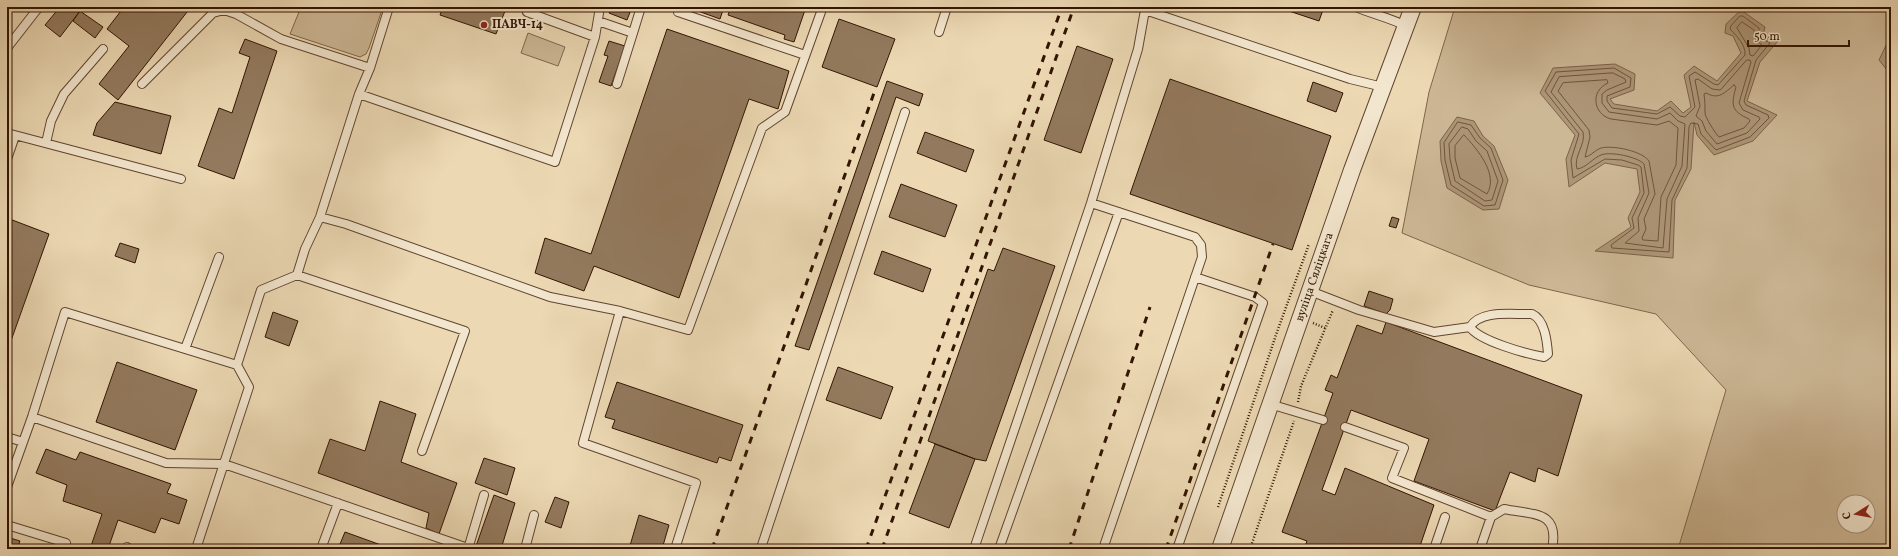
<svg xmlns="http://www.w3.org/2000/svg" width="1898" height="556" font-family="Vollkorn,serif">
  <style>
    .green { fill: #cdb896; stroke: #80664c; fill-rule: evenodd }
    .water { fill: #ad9677; stroke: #7c6248 }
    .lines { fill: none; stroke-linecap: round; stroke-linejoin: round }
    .shore { stroke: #70553c; stroke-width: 1 }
    .building { fill: #937a5e; stroke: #331401 }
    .service-casing { stroke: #61452e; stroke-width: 10 }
    .minor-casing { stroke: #61452e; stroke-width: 18 }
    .path { stroke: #331401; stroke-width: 2.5; stroke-dasharray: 1 2; stroke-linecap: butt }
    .service { stroke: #f3e6ce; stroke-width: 8 }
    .minor { stroke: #f3e6ce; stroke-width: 16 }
    .rail { stroke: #331401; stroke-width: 3; stroke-dasharray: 7 7; stroke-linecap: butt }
    .poi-dot { fill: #8f2418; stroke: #f3e6ce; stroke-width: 1.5 }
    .labels { text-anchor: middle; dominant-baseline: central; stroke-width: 4; stroke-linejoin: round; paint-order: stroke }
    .poi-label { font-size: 12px; font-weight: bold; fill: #331401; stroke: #f3e6ce; text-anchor: start }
    .street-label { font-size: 12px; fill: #331401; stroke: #f3e6ce }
  </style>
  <rect width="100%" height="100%" fill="#ecd9b4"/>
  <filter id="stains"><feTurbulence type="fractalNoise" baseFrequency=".005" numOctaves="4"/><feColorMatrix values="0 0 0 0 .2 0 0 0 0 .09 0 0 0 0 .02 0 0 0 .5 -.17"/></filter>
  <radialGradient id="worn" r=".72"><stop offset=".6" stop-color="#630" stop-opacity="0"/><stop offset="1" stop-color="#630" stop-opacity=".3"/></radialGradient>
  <path class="green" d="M 301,7 L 383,7 L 369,48 L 366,54 L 360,57 L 290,34 Z
    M 1455,7 L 1891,7 L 1891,549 L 1678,549 L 1726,390 L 1656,314 L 1529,285 L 1402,233 L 1429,92 ZM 1844,502 L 1868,502 L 1868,526 L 1844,526 Z
    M 528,33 L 565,47 L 558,66 L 521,53 Z"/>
  <path class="water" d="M 1741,10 L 1765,27 L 1763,35 L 1778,41 L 1760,62 L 1747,101 L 1777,115 L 1753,141 L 1714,155 L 1697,135 L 1694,122 L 1691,169 L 1675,200 L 1673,258 L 1595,251 L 1631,227 L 1628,218 L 1640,192 L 1637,169 L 1605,163 L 1569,187 L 1566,159 L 1575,135 L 1540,93 L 1553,68 L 1615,64 L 1635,74 L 1634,90 L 1610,99 L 1614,104 L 1657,111 L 1671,101 L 1683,113 L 1691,107 L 1684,75 L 1694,66 L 1717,81 L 1741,53 L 1733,36 L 1725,33 L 1726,24 Z
    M 1891,35 L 1891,75 L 1879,60 Z
    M 1457,117 L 1474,121 L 1483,136 L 1494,146 L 1508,180 L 1499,209 L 1483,210 L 1447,188 L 1441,161 L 1440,141 Z"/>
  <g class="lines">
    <path class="shore" d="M 1740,16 L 1743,16 L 1759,28 L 1760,37 L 1770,43 L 1756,60 L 1744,101 L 1746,105 L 1768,115 L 1769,118 L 1750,137 L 1716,150 L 1701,134 L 1698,124 L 1691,123 L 1689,127 L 1687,168 L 1672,200 L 1669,252 L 1612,248 L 1611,245 L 1634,228 L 1632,218 L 1644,193 L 1641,167 L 1638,165 L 1622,160 L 1605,159 L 1573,178 L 1571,160 L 1579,134 L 1545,91 L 1556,72 L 1614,68 L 1631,78 L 1630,87 L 1607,96 L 1607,101 L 1612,108 L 1657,114 L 1670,107 L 1680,116 L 1685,117 L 1695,107 L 1689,76 L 1695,72 L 1714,84 L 1718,85 L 1745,55 C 1746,45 1736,35 1730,29 L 1731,26 Z
      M 1742,22 L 1754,30 L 1755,39 L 1762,45 L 1753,56 L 1750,55 L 1749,48 L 1737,28 Z
      M 1747,60 L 1750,60 L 1751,62 L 1739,103 L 1743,110 L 1759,117 L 1760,119 L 1747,133 L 1717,144 L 1706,131 L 1702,121 L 1696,116 L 1700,106 L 1695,80 L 1698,79 L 1712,89 L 1720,90 Z
      M 1613,73 L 1625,79 L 1626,82 L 1607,90 L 1602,94 L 1602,103 L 1609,112 L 1657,119 L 1670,113 L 1678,121 L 1685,124 L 1682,166 L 1667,199 L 1663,248 L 1625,243 L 1639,231 L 1638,218 L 1649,193 L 1644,164 C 1638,157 1610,151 1601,155 C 1593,158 1586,168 1577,169 C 1573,156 1586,145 1583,132 L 1551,92 L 1559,77 Z
      M 1607,80 L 1608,83 C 1590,91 1593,114 1611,119 L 1657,125 L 1669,121 L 1678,128 L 1676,165 L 1661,197 L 1658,241 L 1643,240 L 1642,238 L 1646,229 L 1644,219 L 1655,194 L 1649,161 C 1642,151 1613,145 1601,148 C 1595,150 1591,156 1585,157 L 1590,137 L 1589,130 L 1558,91 L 1563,83 Z
      M 1734,85 L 1736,87 C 1731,105 1731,111 1749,119 L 1750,121 L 1744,128 L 1719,137 C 1715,133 1705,117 1705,113 C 1705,106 1705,101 1704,94 L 1706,93 C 1719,100 1724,93 1734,85 Z
      M 1458,122 L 1471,125 L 1480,138 L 1491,148 L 1503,180 L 1495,205 L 1484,206 L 1451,185 L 1445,160 L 1444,143 Z
      M 1462,127 L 1468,129 L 1476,141 L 1487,151 L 1498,181 L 1492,200 L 1485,201 L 1455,181 L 1450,159 L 1449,144 Z
      M 1464,135 C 1477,149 1499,174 1487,194 L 1460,178 L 1455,158 L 1455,146 Z"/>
  </g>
  <path class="building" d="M 60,7 L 75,7 L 80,11 L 60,37 L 45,25 Z
    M 124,7 L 191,7 L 118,100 L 99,84 L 129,46 L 107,29 Z
    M 443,7 L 495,7 L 505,11 L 496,34 L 440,15 Z
    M 612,7 L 632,7 L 627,20 L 609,13 Z
    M 687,7 L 724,7 L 720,19 Z
    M 731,7 L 806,7 L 794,42 L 784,39 L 785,35 L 728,15 Z
    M 1277,7 L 1324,7 L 1319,21 Z
    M 80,11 L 103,27 L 95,38 L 73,21 Z
    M 839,19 L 895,39 L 877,87 L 822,67 Z
    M 667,29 L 789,71 L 778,109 L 749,99 L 679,298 L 594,266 L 584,291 L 535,273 L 545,238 L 591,254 Z
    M 245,39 L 277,51 L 234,179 L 198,166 L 219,108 L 232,113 L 250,57 L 239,53 Z
    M 609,41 L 625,46 L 611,86 L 599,82 L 608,56 L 604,55 Z
    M 1077,46 L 1113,59 L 1081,153 L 1044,140 Z
    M 1170,79 L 1331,136 L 1292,250 L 1130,194 Z
    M 887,81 L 923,94 L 919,106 L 896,97 L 809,350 L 795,346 Z
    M 1313,82 L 1343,93 L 1336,112 L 1307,101 Z
    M 115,102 L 171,116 L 161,154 L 93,135 L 97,123 Z
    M 925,132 L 974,150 L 966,172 L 917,153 Z
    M 901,184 L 957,205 L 945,237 L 889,217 Z
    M 1392,217 L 1399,219 L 1396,228 L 1389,226 Z
    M 7,218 L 49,234 L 7,352 Z
    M 120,243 L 139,249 L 135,263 L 115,256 Z
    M 1003,248 L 1055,266 L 986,461 L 975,459 L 928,441 L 988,269 L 994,271 Z
    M 882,251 L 931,269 L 923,292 L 874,274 Z
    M 1369,291 L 1393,299 L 1390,310 L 1386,314 L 1364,306 Z
    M 273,312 L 298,321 L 289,346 L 265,337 Z
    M 1386,322 L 1582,395 L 1558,476 L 1538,468 L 1535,482 L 1510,472 L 1495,511 L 1414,481 L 1429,439 L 1351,410 L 1322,490 L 1335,495 L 1345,468 L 1434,505 L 1419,549 L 1304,549 L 1307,541 L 1282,532 L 1333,393 L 1325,390 L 1331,375 L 1337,378 L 1357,325 L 1382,334 Z
    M 117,362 L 197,390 L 175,450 L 96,422 Z
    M 838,367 L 893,387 L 881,419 L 826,400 Z
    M 617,382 L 743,425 L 731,461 L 719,457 L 717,463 L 612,428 L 615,420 L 605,417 Z
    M 380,401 L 416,414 L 401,462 L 457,483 L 439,534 L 426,528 L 429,513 L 318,473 L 330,439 L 365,451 Z
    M 935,444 L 975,459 L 949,528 L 909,513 Z
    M 46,449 L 76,460 L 80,452 L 171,484 L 167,493 L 187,500 L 179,524 L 161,518 L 155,533 L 118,520 L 108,549 L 90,549 L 102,514 L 63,501 L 67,485 L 36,473 Z
    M 484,458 L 515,468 L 507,495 L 475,483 Z
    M 494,495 L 515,503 L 501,549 L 475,549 Z
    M 555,497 L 569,502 L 561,528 L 545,522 Z
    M 639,515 L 669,525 L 662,549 L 629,549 Z
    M 345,532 L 392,549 L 338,549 Z
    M 7,537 L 20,541 L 17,549 L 7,549 Z"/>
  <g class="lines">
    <defs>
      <path id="service" d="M 528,7 L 527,12 L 595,37
        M 1356,7 C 1372,14 1390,18 1406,26
        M 678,12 L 805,55
        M 598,21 L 633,33 L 641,7
        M 939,32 L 947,7
        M 7,48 L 39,7
        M 142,84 L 213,13 L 224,10 L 236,14 L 281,39 L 370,68
        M 617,84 L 633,33
        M 359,94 L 555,162 L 595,37 L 600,7
        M 7,133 L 181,179
        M 46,143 L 51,121 L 64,94 L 103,49
        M 7,159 L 15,136
        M 1091,203 L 1195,237 L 1201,245 L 1202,257 L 1103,549
        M 320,217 L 346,224 L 550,297 L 620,311 L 688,330 L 762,128 L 785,112 L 821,12
        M 297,275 L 465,331 L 422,451
        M 1310,291 L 1359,310 L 1434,332 L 1470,327 C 1481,309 1513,315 1532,314 C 1545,320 1547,341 1548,354 L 1544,357 C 1527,354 1479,341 1470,327
        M 620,311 L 583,443 L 696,483 L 675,549
        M 185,349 L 219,257
        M 1270,404 L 1323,420
        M 32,417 L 166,463 L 224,464 L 468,548
        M 1345,427 L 1404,448 L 1392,478 L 1491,517
        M 7,437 L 23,442
        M 7,487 L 32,417 L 65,312 L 237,365
        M 7,525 L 66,543
        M 126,549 L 127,547
        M 196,549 L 249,387 L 237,365 L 261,290 L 297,275 L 305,249 L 320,217 L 359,94 L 370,68 L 389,7
        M 321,549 L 338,503
        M 468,549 L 484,495
        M 525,549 L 534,515
        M 764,549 L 762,545 L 905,112
        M 974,549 L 1091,203 L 1138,49 L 1145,10 L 1350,79 L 1383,87
        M 999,549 L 1119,212
        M 1177,549 L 1263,303 L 1255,297 L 1195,277
        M 1434,549 L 1445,517
        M 1480,549 L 1491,517 L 1504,509 C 1533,515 1560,510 1552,549"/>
      <g id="minor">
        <path id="s1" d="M 1220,549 L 1352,170 L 1413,7"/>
      </g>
    </defs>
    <use href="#service" class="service-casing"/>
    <use href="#minor" class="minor-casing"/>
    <path class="path" d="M 1313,323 L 1325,328
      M 1298,402 L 1301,386 L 1333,310
      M 1218,507 L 1277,332 L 1309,244
      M 1250,549 L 1294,421"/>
    <use href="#service" class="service"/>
    <use href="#minor" class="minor"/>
    <path class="rail" d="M 712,549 L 874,93
      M 866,549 L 1062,7
      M 882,549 L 1074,7
      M 1069,549 L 1150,307
      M 1166,549 L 1273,244"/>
  </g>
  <circle class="poi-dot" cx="484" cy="25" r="4"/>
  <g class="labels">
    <g class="poi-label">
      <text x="492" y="25">ПАВЧ-14</text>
    </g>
    <g class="street-label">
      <text stroke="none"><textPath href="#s1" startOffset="288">вуліца Сяліцкага</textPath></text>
    </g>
  </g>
  <rect width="1898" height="556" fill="none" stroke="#ecd9b4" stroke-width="24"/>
  <rect x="8" y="8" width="1882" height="540" fill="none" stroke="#331401" stroke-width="2"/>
  <rect x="12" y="12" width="1874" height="532" fill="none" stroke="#331401"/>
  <g transform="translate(1856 514) rotate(259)"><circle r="19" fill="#f3e6ce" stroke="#a6927c"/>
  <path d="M0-3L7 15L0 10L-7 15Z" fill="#8f2418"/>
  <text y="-6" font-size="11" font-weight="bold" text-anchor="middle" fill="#331401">С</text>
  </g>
  <path d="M1748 40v6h101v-6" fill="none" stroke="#331401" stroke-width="2"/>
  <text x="1754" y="40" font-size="12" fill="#331401" stroke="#f3e6ce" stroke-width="3" paint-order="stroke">50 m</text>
  <rect width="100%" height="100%" filter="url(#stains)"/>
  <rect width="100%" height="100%" fill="url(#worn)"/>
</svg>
